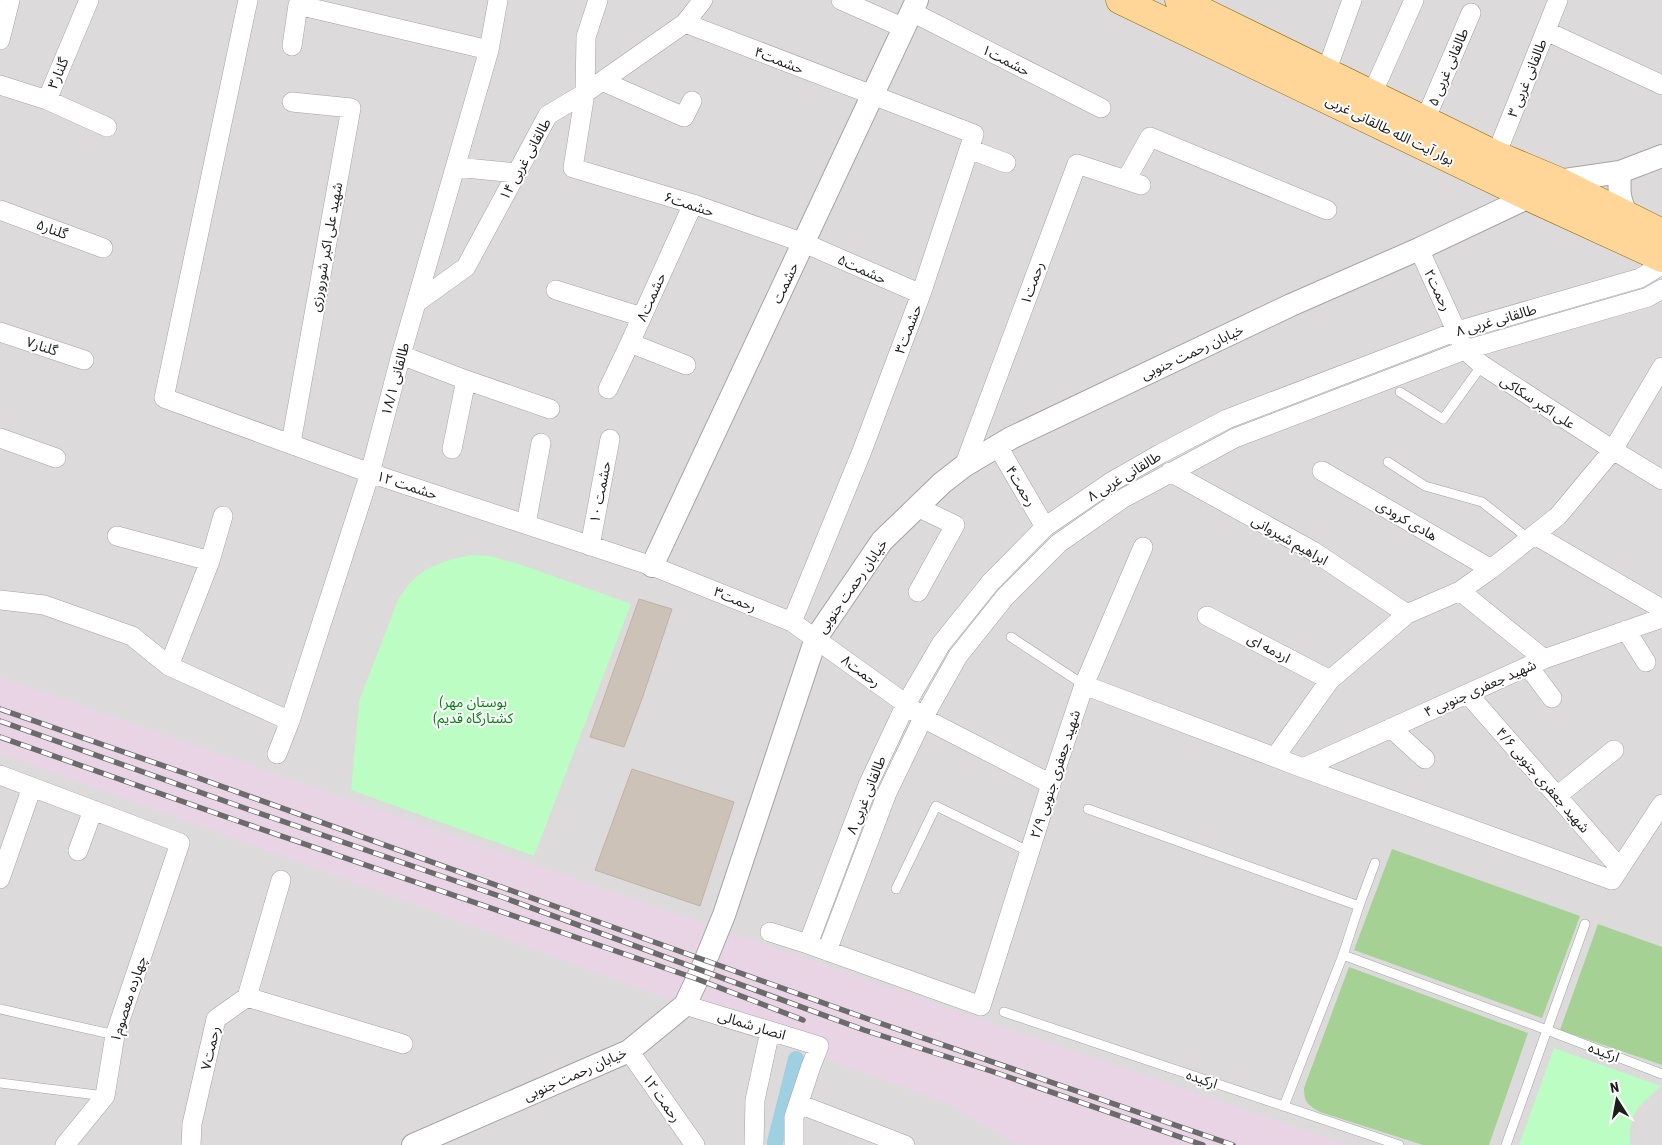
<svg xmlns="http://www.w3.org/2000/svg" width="1662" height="1145" font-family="'Roboto Condensed','Noto Sans Arabic',sans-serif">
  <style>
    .residential { fill: #dcdada }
    .industrial { fill: #e9d4e5 }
    .forest { fill: #a5d294 }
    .park { fill: #bbfdc2 }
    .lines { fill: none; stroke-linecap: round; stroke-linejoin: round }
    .canal { stroke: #9fd0e1; stroke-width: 16 }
    .building { fill: #ccc2b8; stroke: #c2b2a4 }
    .service-casing { stroke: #a4a4a4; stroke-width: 10 }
    .minor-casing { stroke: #a4a4a4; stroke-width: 20 }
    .tertiary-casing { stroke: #a4a4a4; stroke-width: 24 }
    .primary-casing { stroke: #976900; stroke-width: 29 }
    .service { stroke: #fff; stroke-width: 9 }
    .minor { stroke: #fff; stroke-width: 19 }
    .tertiary { stroke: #fff; stroke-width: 22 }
    .primary { stroke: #ffd598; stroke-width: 28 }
    .rail-casing { stroke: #6b6b6b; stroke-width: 5.5 }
    .rail { stroke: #fff; stroke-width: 4; stroke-dasharray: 11; stroke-linecap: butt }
    .labels { text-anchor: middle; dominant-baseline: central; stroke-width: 4; stroke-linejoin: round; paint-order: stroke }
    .street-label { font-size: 14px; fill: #1d1d1d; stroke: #fff }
    .park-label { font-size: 14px; fill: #038411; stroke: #fff }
  </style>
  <rect width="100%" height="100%" fill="#efebe2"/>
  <path class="residential" d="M 0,0 L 1662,0 L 1662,1145 L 0,1145 Z"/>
  <path class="industrial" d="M 0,677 L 691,919 L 1347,1145 L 1018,1145 L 951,1105 L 382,892 L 0,753 Z"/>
  <path class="forest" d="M 1392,849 L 1580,916 L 1542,1018 L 1354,950 Z
    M 1598,924 L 1662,947 L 1662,1065 L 1560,1030 Z
    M 1349,967 L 1528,1033 L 1489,1145 L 1423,1145 L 1320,1112 C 1308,1105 1304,1103 1304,1088 Z"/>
  <path class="park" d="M 471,555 L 490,556 L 522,565 L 631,604 L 534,856 L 351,790 L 359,701 L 398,600 C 416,569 437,562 471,555 Z
    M 1554,1048 L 1661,1086 C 1639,1106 1628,1113 1630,1145 L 1519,1145 Z"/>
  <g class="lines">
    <path class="canal" d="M 775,1145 L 775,1142 L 796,1059"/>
  </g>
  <path class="building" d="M 639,599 L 672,609 L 643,696 L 624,747 L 590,737 Z
    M 632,769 L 734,802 L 700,906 L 595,870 Z"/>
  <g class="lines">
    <defs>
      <path id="service" d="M 1400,392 L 1443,419 L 1482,365
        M 1388,462 L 1425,486 L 1482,502 L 1529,539
        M 1011,637 L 1084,685
        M 1088,809 L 1359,906 L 1343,955
        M 896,889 L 936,806 L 1030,852
        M 1359,906 L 1375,863
        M 0,1009 L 115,1035
        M 1004,1012 L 1399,1145
        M 0,1083 L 105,1096
        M 1284,1106 L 1343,955 L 1547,1030 L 1585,924
        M 1506,1145 L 1547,1030 L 1662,1074"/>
      <path id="minor" d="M 248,0 L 164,398 L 370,473 L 652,566 L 792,622 L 906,704 L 923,718 L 1051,784
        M 598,0 L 586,37 L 585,93 L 573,168 L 693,204 L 804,243 L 921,294
        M 841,0 L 904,28
        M 912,12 L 1101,108
        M 685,23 L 974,134 L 921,294 L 862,451 L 792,622
        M 1546,31 L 1662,85
        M 0,40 L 10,0
        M 292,46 L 298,5 L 489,50
        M 1326,72 L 1352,0
        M 602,81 L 684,117 L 692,101
        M 0,85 L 47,100 L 89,0
        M 1372,94 L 1414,0
        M 47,100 L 107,127
        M 1425,120 L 1471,13
        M 969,149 L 1006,163
        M 1496,155 L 1558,0
        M 456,167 L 516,173
        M 1126,180 L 1150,137 L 1327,210
        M 0,210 L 103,248
        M 1419,249 L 1465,350 L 1482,365 L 1613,450 L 1662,480
        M 556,290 L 642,317
        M 416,303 L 466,267 L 548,115 L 585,93 L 685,23 L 703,0
        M 0,332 L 84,360
        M 630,343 L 686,365
        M 401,355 L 466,380 L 550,409
        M 608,389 L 630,343 L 693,204
        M 0,438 L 56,458
        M 291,443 L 351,108 L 292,102
        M 997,445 L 1045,527
        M 452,449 L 466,380
        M 964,466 L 1077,164 L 1141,185
        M 1322,471 L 1491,569
        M 1170,472 L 1313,551 L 1407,614
        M 917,507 L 955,525 L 918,592
        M 526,524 L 541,443
        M 1535,535 L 1662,609
        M 117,536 L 210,561 L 169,666
        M 590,546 L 610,439
        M 210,561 L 223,516
        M 1460,591 L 1544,659
        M 0,600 L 44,605 L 132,636 L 169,666 L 290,721
        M 1207,616 L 1330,680
        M 1626,630 L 1646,662
        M 1528,666 L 1552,698
        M 1084,685 L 1303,768 L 1612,880 L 1662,804
        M 1468,694 L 1619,867
        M 1391,728 L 1425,759
        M 277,754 L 290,721 L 370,473 L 401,355 L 489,50 L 498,0
        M 1275,757 L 1330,680 L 1407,614 L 1460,591 L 1491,569 L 1558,516 L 1613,450 L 1662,367
        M 1303,768 L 1544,659 L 1662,618
        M 0,775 L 180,843 L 115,1035 L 105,1096 L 65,1145
        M 1557,796 L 1614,750
        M 78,851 L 93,810
        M 0,879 L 32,787
        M 770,932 L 808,944 L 981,1006 L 1051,784 L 1084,685 L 1143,547
        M 808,944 L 868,785 L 906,704 L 941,644 L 990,583 L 1045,527 L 1111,482 L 1160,454 L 1227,419 L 1457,331 L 1640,278 L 1662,265
        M 827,951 L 887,793 L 923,718 L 958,656 L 1005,597 L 1059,543 L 1122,499 L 1235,438 L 1465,350 L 1648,297 L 1662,289
        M 247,997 L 403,1044
        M 685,1005 L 819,1046 L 811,1066 L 794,1117 L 794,1145
        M 629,1051 L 695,1145
        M 799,1104 L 905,1145
        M 191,1145 L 192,1124 L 216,1019 L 247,997 L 281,880
        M 754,1145 L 755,1100 L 770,1031"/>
      <path id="tertiary" d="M 1620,172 C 1619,190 1618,201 1629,217
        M 652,566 L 917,0
        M 413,1145 L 629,1051 L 685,1005 L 702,969 L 724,915 L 816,638 L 882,541 L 942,483 L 964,466 L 1011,438 L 1291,305 L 1419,249 L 1529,197 L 1558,181 L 1620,172 L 1662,156"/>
      <path id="primary" d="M 1120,0 L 1529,197 L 1662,258
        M 1179,0 L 1496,155 L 1558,181 L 1662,233"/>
    </defs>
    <use href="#service" class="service-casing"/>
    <use href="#minor" class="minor-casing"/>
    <use href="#tertiary" class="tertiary-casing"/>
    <use href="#primary" class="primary-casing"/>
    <use href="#service" class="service"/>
    <use href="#minor" class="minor"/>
    <use href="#tertiary" class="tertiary"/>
    <use href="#primary" class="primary"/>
    <defs>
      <path id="rail" d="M 0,709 L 190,775 L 868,1019 L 1233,1145
        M 0,721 L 247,809 L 502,897 L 864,1030 L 991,1071 L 1203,1145
        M 0,737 L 235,820 L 697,979 L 803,1020"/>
    </defs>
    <use href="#rail" class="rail-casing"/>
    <use href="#rail" class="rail"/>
  </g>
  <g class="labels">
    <g class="street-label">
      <text transform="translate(779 60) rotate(21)">حشمت۴</text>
      <text transform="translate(1006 60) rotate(27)">حشمت۱</text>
      <text transform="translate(1448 67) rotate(-67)">طالقانی غربی ۵</text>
      <text transform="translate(58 73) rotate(-67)">گلنار۳</text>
      <text transform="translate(1527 78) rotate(-68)">طالقانی غربی ۳</text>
      <text transform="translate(1390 130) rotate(26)">بوار آیت الله طالقانی غربی</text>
      <text transform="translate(525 159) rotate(-61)">طالقانی غربی ۱۴</text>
      <text transform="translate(689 204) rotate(18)">حشمت۶</text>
      <text transform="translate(52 229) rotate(20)">گلنار۵</text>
      <text transform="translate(326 247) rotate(-80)">شهید علی اکبر شورورزی</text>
      <text transform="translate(862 269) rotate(24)">حشمت۵</text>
      <text transform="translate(785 283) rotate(-65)">حشمت</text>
      <text transform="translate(1032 283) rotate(-70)">رحمت۱</text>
      <text transform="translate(1438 290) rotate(65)">رحمت۲</text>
      <text transform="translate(651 297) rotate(-66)">حشمت۸</text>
      <text transform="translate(1496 320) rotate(-16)">طالقانی غربی ۸</text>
      <text transform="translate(908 329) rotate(-69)">حشمت۳</text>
      <text transform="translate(42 346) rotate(18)">گلنار۷</text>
      <text transform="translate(1192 352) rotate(-25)">خیابان رحمت جنوبی</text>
      <text transform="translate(395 379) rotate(-75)">طالقانی ۱۸/۱</text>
      <text transform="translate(1538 402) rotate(33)">علی اکبر سکاکی</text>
      <text transform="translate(1124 476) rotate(-31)">طالقانی غربی ۸</text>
      <text transform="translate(407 485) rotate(18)">حشمت ۱۲</text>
      <text transform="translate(1021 486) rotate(59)">رحمت۴</text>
      <text transform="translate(600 492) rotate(-79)">حشمت ۱۰</text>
      <text transform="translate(1407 520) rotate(30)">هادی کرودی</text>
      <text transform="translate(1290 540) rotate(30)">ابراهیم شیروانی</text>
      <text transform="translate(852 586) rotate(-55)">خیابان رحمت جنوبی</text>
      <text transform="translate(735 599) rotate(22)">رحمت۳</text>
      <text transform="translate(1269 648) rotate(28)">اردمه ای</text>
      <text transform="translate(861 671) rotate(36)">رحمت۸</text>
      <text transform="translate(1480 688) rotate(-24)">شهید جعفری جنوبی ۴</text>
      <text transform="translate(1055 774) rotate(-72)">شهید جعفری جنوبی ۲/۹</text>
      <text transform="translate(1543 780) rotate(49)">شهید جعفری جنوبی ۴/۶</text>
      <text transform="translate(866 795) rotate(-68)">طالقانی غربی ۸</text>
      <text transform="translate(128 999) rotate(-72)">چهارده معصوم۱</text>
      <text transform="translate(752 1025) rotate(17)">انصار شمالی</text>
      <text transform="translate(210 1048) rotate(-77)">رحمت۷</text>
      <text transform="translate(1604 1052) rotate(21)">ارکیده</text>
      <text transform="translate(575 1074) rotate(-24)">خیابان رحمت جنوبی</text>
      <text transform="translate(1202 1079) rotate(19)">ارکیده</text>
      <text transform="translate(662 1098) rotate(55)">رحمت ۱۲</text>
    </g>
    <g class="park-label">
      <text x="473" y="702">(بوستان مهر<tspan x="473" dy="16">(کشتارگاه قدیم</tspan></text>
    </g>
  </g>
  <g transform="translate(1617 1100) rotate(349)" stroke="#ffffff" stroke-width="4" paint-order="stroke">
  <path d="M0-4L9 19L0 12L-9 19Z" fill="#1d1d1d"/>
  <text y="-8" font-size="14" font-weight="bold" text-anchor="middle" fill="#1d1d1d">N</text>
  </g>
</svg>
